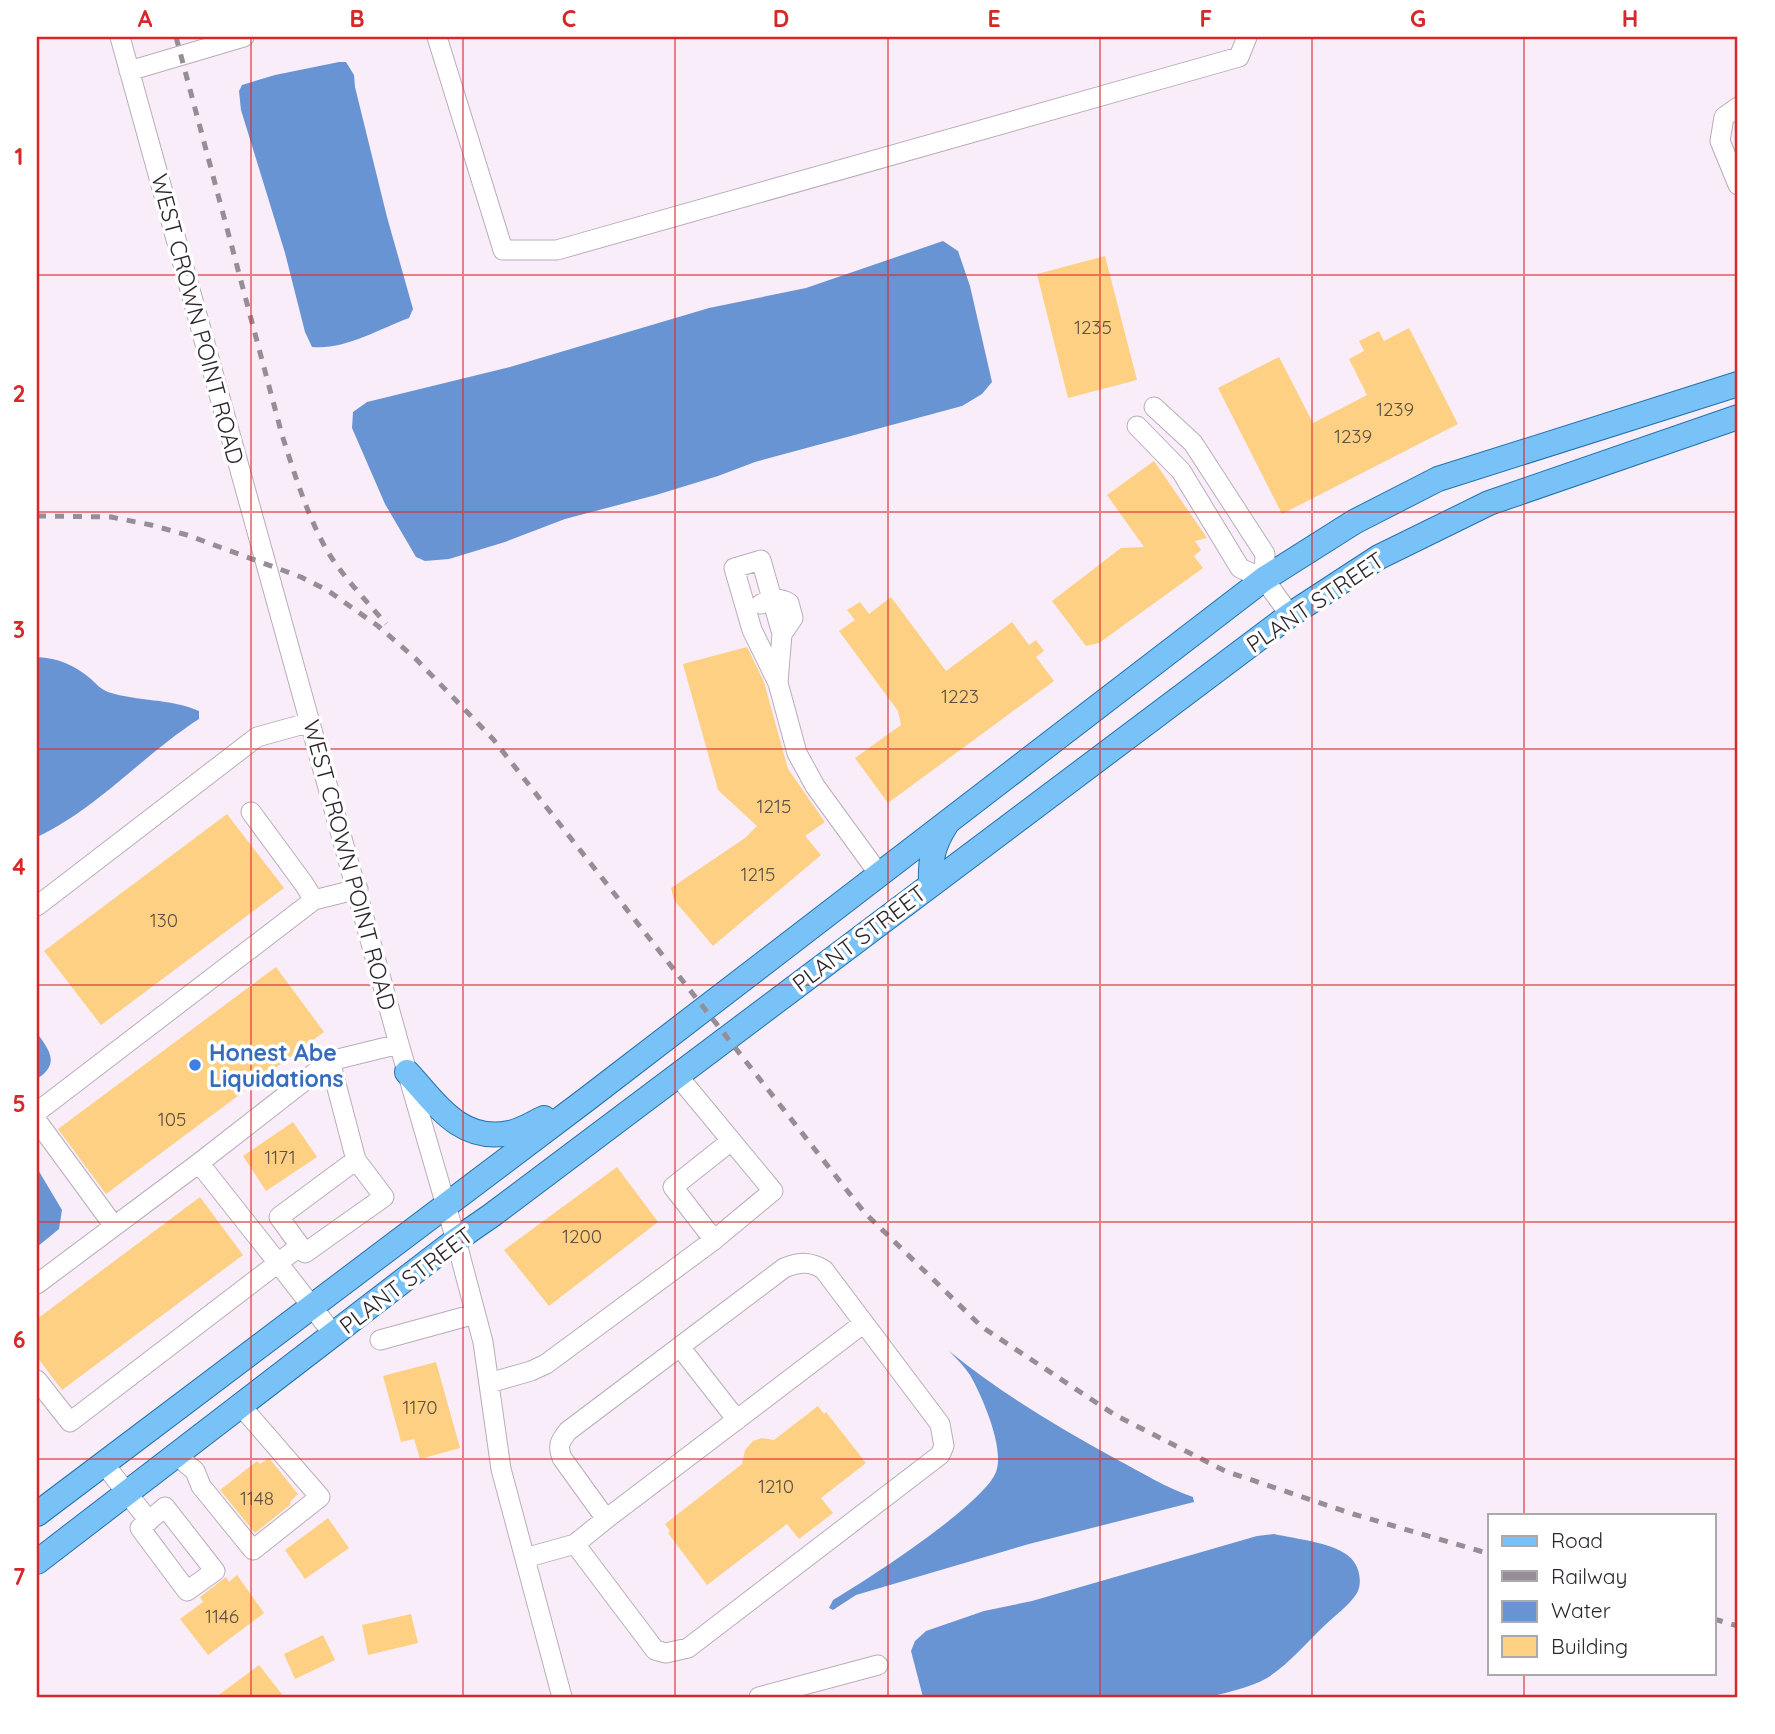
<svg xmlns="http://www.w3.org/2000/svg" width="1775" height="1734" font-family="Quicksand,sans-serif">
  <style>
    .water { fill: #6894d4 }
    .building { fill: #fed084 }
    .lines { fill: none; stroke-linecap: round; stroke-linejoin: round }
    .minor-casing { stroke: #b8adb9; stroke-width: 21 }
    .major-casing { stroke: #2372ad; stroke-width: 26 }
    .minor { stroke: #fff; stroke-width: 19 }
    .major { stroke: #78c2f7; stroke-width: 24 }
    .rail { stroke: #968e96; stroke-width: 5; stroke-dasharray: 9 9; stroke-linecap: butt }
    .grid { fill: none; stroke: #d62828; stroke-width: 2; stroke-opacity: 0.55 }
    .shop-dot { fill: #3f7fe0; stroke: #fff; stroke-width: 2.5 }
    .labels { text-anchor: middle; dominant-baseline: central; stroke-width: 7; stroke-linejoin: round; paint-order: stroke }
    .number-label { font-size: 19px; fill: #605142 }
    .street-label { font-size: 23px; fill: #2c272c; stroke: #fff }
    .shop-label { font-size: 23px; font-weight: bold; fill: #366cbe; stroke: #fff; text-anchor: start }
    .neatline { fill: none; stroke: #d62828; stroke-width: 2.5 }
    .grid-label { font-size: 23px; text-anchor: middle; font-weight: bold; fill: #d62828 }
  </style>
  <rect width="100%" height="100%" fill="#f9edf9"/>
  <path class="water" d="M 339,62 L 346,62 L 354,75 L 355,87 L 387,217 L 413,309 L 409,318 C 379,329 345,350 312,347 L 305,332 L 285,253 L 241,110 L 239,91 L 242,85 L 275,75 Z
    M 943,241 L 958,251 L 970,286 L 992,382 L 982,394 L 962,406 L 755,462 L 718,476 L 656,495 L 565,519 L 505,542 L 449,559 L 425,561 L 416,557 L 385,504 L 352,428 L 353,412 L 367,402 L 510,367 L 709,308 L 806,288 Z
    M 37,657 C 59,658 74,665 91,679 C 96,684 102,690 108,692 C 139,702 169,698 199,711 L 199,719 C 143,755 97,809 37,837 Z
    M 37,1033 C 50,1051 60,1064 37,1079 Z
    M 37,1168 L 62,1210 L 59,1229 L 37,1247 Z
    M 949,1351 C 1001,1393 1057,1427 1116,1459 C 1141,1472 1166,1488 1193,1497 L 1194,1502 L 1029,1544 L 856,1595 L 833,1610 L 829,1608 L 833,1600 C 867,1580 983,1505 996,1472 C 1005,1448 982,1396 970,1375 C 964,1366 956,1358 949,1351 Z
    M 1274,1534 C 1295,1539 1342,1543 1354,1562 C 1360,1570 1362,1584 1357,1593 C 1349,1606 1334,1616 1323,1627 C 1305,1644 1288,1665 1267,1678 C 1250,1688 1230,1691 1211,1697 L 923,1697 L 911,1651 L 915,1641 L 926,1631 L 984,1611 L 1032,1601 L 1257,1536 Z"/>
  <path class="building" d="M 1105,256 L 1137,380 L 1068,398 L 1037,274 Z
    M 1409,328 L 1458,424 L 1282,514 L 1218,388 L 1279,357 L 1313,423 L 1367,395 L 1349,359 L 1364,351 L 1359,341 L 1379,331 L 1384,341 Z
    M 1154,461 L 1207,538 L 1195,541 L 1201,550 L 1194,556 L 1203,568 L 1099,643 L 1086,646 L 1052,601 L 1121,548 L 1144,547 L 1107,495 Z
    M 891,597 L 946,671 L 1012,622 L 1029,645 L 1036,640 L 1044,651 L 1036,657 L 1054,681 L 888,803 L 855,758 L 901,725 L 898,711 L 839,631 L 855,620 L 847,610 L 860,602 L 869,614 Z
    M 747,647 L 764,682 L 788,769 L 825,822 L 805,836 L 821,855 L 713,946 L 674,900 L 671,888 L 745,838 L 757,826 L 718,790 L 683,664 Z
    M 227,814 L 284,888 L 101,1025 L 44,951 Z
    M 276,967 L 324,1032 L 106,1194 L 58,1129 Z
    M 293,1122 L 317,1157 L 266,1191 L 243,1156 Z
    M 617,1167 L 658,1222 L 549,1306 L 504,1250 Z
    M 200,1197 L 243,1255 L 62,1390 L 37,1357 L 37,1319 Z
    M 436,1362 L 460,1448 L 420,1459 L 414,1439 L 401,1442 L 383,1376 Z
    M 818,1406 L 824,1414 L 826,1412 L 866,1463 L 821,1498 L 833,1513 L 799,1539 L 787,1524 L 707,1585 L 668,1533 L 670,1531 L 665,1524 L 742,1464 L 745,1450 L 753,1441 L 762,1438 L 774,1440 Z
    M 269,1458 L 298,1494 L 290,1502 L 291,1504 L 255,1533 L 220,1490 L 257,1461 L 260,1464 Z
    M 328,1518 L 349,1548 L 305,1579 L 285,1550 Z
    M 237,1575 L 264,1613 L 208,1655 L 180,1619 L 203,1602 L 200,1597 L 226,1577 L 229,1582 Z
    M 411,1614 L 418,1643 L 368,1655 L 362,1625 Z
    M 323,1635 L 335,1660 L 295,1679 L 284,1654 Z
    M 259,1665 L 284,1697 L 216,1697 Z"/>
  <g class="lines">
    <defs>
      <path id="minor" d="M 120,37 L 399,1044 L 456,1240 L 483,1342 L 501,1469 L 562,1697
        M 437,37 L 503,250 L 557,250 L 1239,57 L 1247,37
        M 129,71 L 244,37
        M 1738,107 L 1724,117 L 1720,141 L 1738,185
        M 1154,407 L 1193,443 L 1265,554 L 1264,579
        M 1137,426 L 1181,471 L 1240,568 L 1264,579 L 1290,615
        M 761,604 C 771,599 779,597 789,603 L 793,618 L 782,634
        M 778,683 L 782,634 L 761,560 L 734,568 L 752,630 L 778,683 L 797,753 L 815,786 L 879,874
        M 251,812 L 304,884 L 314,900
        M 37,906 L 257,737 L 311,722
        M 37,1112 L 314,900 L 358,889
        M 37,1121 L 114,1226
        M 199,1163 L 278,1263 L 300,1246 L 279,1217 L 356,1160 L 330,1061
        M 714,1240 L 673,1187 L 731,1141
        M 300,1246 L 305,1253 L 384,1197 L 356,1160
        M 37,1284 L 199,1163 L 330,1061 L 399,1044
        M 380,1340 L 475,1314
        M 680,1347 L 737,1420
        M 37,1380 L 70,1422 L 278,1263 L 334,1335
        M 489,1383 L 531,1371 L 546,1364 L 714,1240 L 773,1191 L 677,1075
        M 176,1455 L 195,1471 L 201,1486 L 253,1550 L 320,1497 L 241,1406
        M 104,1464 L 149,1521
        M 165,1507 L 215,1571 L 187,1591 L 140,1528 Z
        M 575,1544 L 606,1519
        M 525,1558 L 575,1544 L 655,1650 L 666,1653 L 688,1648 L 940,1455 L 944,1446 L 940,1424 L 824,1270 C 811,1261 799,1262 784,1268 L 568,1431 C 560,1441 557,1446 562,1458 L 606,1519 L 864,1323
        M 759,1697 L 878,1665"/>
      <path id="major" d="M 931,884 C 930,860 933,845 946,825
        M 407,1072 C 436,1103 460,1143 509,1133 C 521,1131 533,1123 544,1118
        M 37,1514 L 587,1099 L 1264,579 L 1354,522 L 1438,479 L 1738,384
        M 37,1562 L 456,1240 L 492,1215 L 1290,615 L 1379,557 L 1489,503 L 1738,417"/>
    </defs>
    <use href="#minor" class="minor-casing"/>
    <use href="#major" class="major-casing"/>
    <use href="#minor" class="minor"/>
    <use href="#major" class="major"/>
    <path class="rail" d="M 176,37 L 282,435 C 294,472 306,512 325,547 C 341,575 365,599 386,624
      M 37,516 L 111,517 L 151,525 L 187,535 L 301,577 L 327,590 L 378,626 L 416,659 L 493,739 L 864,1212 L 982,1327 L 1115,1415 L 1225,1471 L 1353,1514 L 1490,1554
      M 1714,1619 L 1738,1626"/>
  </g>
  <path class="grid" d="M 251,37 L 251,1697M 463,37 L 463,1697M 675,37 L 675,1697M 888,37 L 888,1697M 1100,37 L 1100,1697M 1312,37 L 1312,1697M 1524,37 L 1524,1515M 37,275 L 1738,275M 37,512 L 1738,512M 37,749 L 1738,749M 37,985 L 1738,985M 37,1222 L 1738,1222M 37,1459 L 1738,1459M 1524,1673 L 1524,1697"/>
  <circle class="shop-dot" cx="195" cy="1065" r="7"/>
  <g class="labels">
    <g class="number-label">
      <text x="1093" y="327">1235</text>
      <text x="1395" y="409">1239</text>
      <text x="1353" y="436">1239</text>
      <text x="960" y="696">1223</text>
      <text x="774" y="806">1215</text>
      <text x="758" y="874">1215</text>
      <text x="164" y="920">130</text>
      <text x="172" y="1119">105</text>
      <text x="280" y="1157">1171</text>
      <text x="582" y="1236">1200</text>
      <text x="420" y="1407">1170</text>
      <text x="776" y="1486">1210</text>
      <text x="257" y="1498">1148</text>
      <text x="222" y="1616">1146</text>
    </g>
    <g class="street-label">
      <text transform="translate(198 319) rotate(75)">WEST CROWN POINT ROAD</text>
      <text transform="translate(1315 602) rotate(-34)">PLANT STREET</text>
      <text transform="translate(350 865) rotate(75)">WEST CROWN POINT ROAD</text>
      <text transform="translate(859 938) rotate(-37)">PLANT STREET</text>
      <text transform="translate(406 1280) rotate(-37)">PLANT STREET</text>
    </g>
    <g class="shop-label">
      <text x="209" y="1052">Honest Abe<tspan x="209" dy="26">Liquidations</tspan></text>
    </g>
  </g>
  <rect width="1775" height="1734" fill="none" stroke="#ffffff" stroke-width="77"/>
  <rect x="1488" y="1514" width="228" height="161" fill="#ffffff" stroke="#aba9ab" stroke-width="2"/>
  <rect x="1502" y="1536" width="35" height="10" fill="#78c2f7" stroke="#aba9ab" stroke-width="2"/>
  <text x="1551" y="1548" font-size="21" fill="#2c272c">Road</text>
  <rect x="1502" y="1571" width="35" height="10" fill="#968e96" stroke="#aba9ab" stroke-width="2"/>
  <text x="1551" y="1584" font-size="21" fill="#2c272c">Railway</text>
  <rect x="1502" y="1601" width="35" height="21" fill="#6894d4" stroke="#aba9ab" stroke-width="2"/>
  <text x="1551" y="1618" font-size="21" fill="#2c272c">Water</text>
  <rect x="1502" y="1636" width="35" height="21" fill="#fed084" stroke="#aba9ab" stroke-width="2"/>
  <text x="1551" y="1654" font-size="21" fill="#2c272c">Building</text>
  <rect x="38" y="38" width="1698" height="1658" class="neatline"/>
  <g class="grid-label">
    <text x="145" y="27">A</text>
    <text x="357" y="27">B</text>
    <text x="569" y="27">C</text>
    <text x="781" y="27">D</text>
    <text x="994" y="27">E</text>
    <text x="1206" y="27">F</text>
    <text x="1418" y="27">G</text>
    <text x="1630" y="27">H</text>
    <text x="19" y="165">1</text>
    <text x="19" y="402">2</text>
    <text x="19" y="638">3</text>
    <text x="19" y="875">4</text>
    <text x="19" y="1112">5</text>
    <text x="19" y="1348">6</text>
    <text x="19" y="1585">7</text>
  </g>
</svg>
